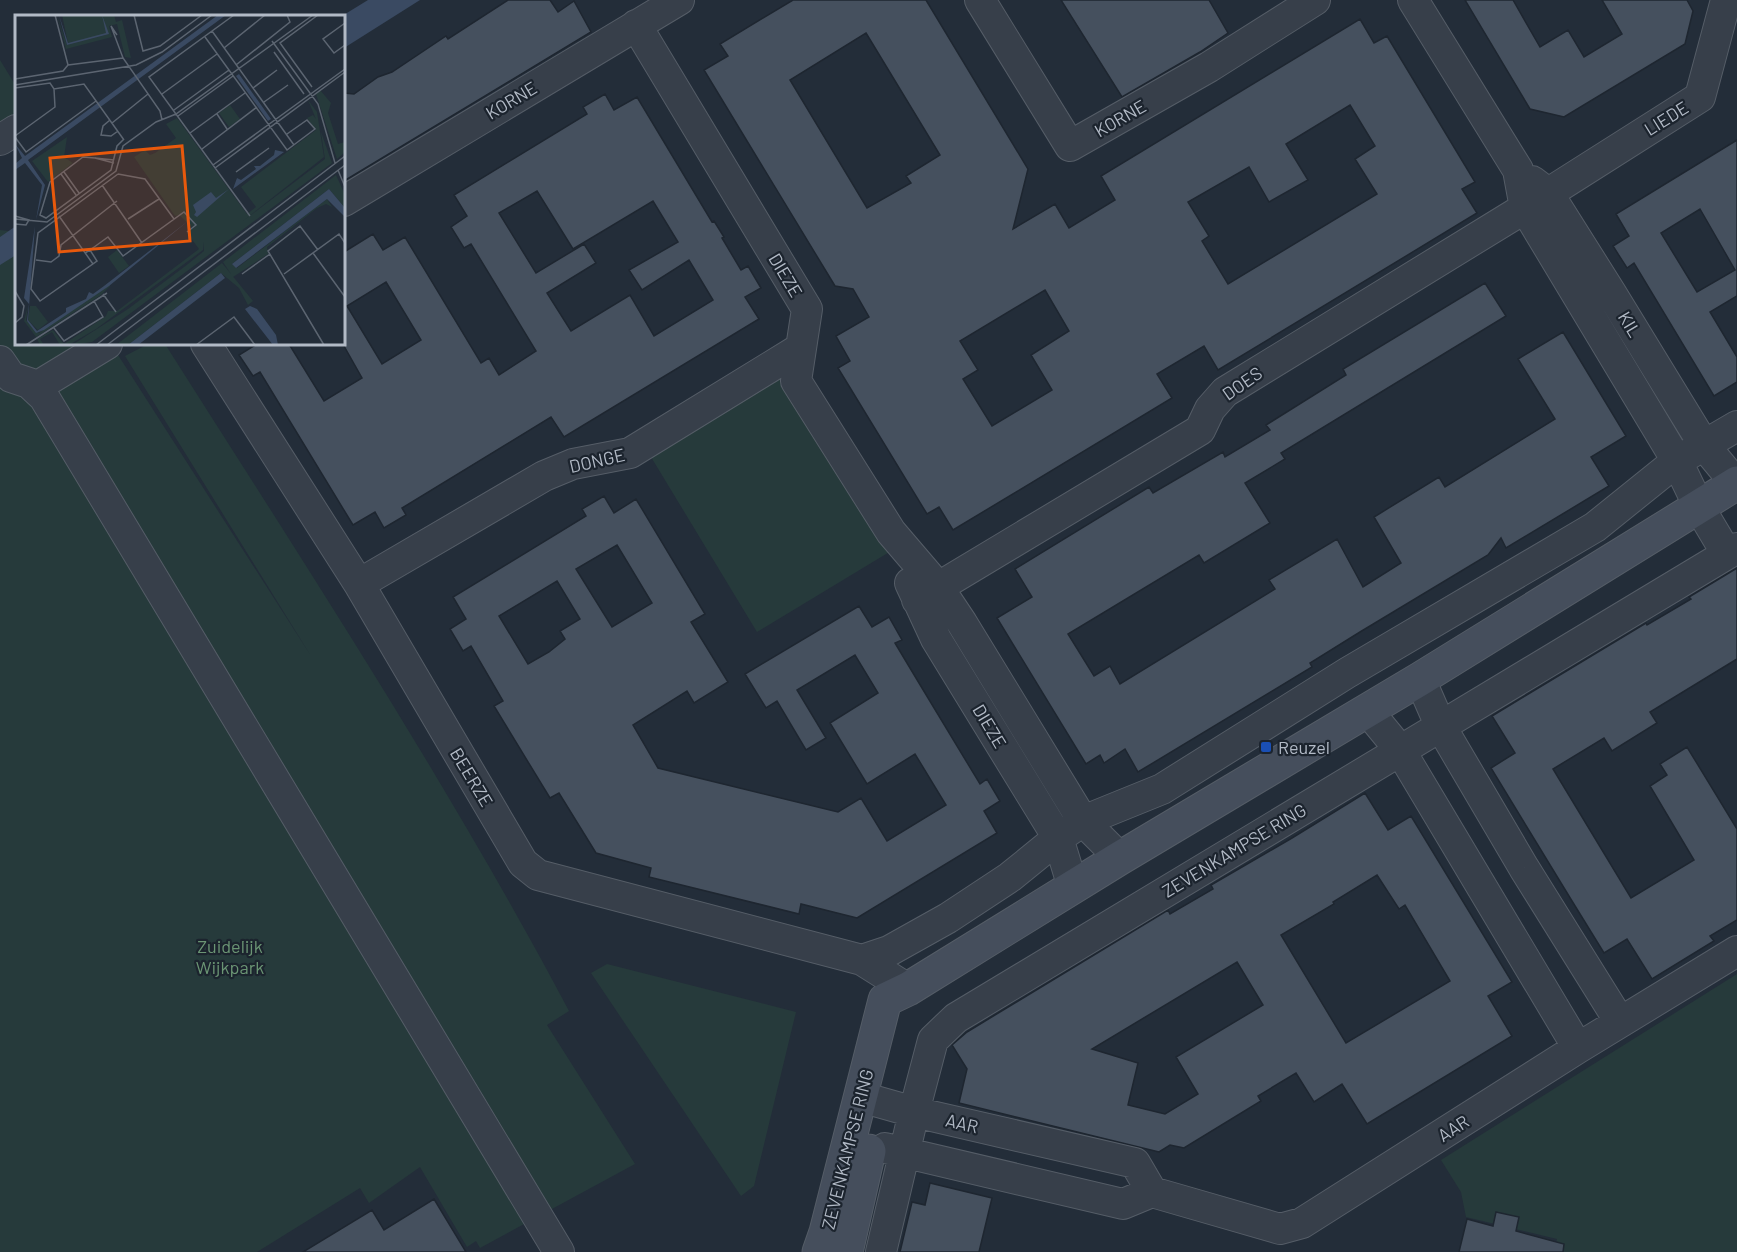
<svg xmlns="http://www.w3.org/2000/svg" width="1737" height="1252" font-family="Barlow,sans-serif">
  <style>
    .green { fill: #263a3b }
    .water { fill: #3a4a62 }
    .building { fill: #45505e; stroke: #1e2630; stroke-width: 1.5; fill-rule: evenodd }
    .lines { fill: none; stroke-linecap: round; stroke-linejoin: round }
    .street-casing { stroke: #555d67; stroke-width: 32 }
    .secondary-casing { stroke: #555d67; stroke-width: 35 }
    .street { stroke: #373f4a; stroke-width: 30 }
    .secondary { stroke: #454e5c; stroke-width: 33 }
    .transit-dot { fill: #1a4fb4; stroke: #1c242e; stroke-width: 2 }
    .labels { text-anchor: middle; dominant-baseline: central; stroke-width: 4.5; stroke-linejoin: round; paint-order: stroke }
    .street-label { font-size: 18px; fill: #b2bac6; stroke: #1c242e }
    .poi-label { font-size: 18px; fill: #b2bac6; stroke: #1c242e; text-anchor: start }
    .park-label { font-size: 18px; fill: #6b9574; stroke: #1c242e }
    .inset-road { fill: none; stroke: #5c6571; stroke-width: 1.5 }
    .view { fill: #e8590c; fill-opacity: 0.15; stroke: #e8590c; stroke-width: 3 }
    .inset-edge { fill: none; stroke: #b2bac6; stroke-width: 3 }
  </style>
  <rect width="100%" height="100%" fill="#232d39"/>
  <path class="green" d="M 0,60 L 16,86 L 16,112 L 0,123 Z
    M 0,230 L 16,232 L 16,344 L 111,344 L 311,656 L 125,356 L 148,344 L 165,344 C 304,563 447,781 569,1011 L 547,1025 L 635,1164 L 480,1248 L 476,1241 L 467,1247 L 420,1167 L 369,1203 L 360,1188 L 257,1252 L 0,1252 Z
    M 779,373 L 891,551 L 757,632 L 648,452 Z
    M 607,964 L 796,1012 L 754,1186 L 741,1196 L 591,973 Z
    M 1737,974 L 1737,1252 L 1554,1252 L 1557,1239 L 1466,1217 L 1461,1192 L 1441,1160 Z"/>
  <path class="water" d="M 368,0 L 420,0 L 344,48 L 342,16 Z
    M 16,226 L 16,255 L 0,265 L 0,237 Z"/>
  <path class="building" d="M 508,0 L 550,0 L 558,12 L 574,1 L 591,32 L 344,181 L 344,93 L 354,94 L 378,77 L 392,72 L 446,36 L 448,39 Z
    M 793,0 L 926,0 L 1028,169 L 1013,229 L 1055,204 L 1069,228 L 1115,200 L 1101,176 L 1360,19 L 1374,43 L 1387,36 L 1475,182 L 1462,189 L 1477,213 L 1218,370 L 1204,346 L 1157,374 L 1172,398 L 953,530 L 939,507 L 927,514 L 838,368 L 850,361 L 836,336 L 869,317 L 853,289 L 835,286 L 704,70 L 728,56 L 720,44 ZM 866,33 L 940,155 L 906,176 L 911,183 L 867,208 L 790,80 ZM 1350,105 L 1375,146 L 1355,159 L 1377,194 L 1228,284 L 1202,241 L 1209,236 L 1188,202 L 1249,167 L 1269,202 L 1308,180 L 1286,144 ZM 1045,290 L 1069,331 L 1031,355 L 1052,390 L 992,426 L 963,379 L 978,370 L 960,341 Z
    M 1061,0 L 1209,0 L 1228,33 L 1200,52 L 1122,97 Z
    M 1465,0 L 1513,0 L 1540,47 L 1568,30 L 1584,57 L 1622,34 L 1602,0 L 1687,0 L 1693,11 L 1685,44 L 1564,117 L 1530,109 Z
    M 605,94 L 614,110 L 637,97 L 712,222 L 714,221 L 724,237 L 722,238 L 741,270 L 748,266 L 761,288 L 745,297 L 759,319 L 564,437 L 551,417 L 402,508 L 406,515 L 384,528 L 375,512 L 353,525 L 260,372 L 253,376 L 239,355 L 257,344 L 289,344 L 324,401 L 362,378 L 344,346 L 344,252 L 373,234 L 383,250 L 405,237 L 481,363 L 489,358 L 499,375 L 536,351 L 471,244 L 464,248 L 451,227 L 467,216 L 454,195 L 587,114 L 583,107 ZM 537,191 L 573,249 L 653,201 L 678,242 L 629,270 L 642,290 L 689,260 L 713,300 L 654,336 L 630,295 L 571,331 L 547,293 L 596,263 L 584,244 L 536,273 L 499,213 ZM 386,282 L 421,340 L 382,364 L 347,306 Z
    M 1737,140 L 1737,296 L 1710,312 L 1737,357 L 1737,382 L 1714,396 L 1634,263 L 1627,268 L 1613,246 L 1629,236 L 1616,214 ZM 1700,209 L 1735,270 L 1697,292 L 1661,233 Z
    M 1485,283 L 1506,316 L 1281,453 L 1285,459 L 1245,483 L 1270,523 L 1204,563 L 1199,555 L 1068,634 L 1094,676 L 1110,666 L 1120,684 L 1275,589 L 1269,580 L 1337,539 L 1363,587 L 1401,563 L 1374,517 L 1439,477 L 1445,487 L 1555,419 L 1518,359 L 1563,332 L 1626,436 L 1591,457 L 1609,486 L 1506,548 L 1501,538 L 1488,555 L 1360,632 L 1310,663 L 1312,667 L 1138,772 L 1125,749 L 1104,763 L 1100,755 L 1086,764 L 997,618 L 1032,597 L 1015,569 L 1149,487 L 1153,493 L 1223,452 L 1225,457 L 1270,430 L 1266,425 L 1346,375 L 1343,369 Z
    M 604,496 L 614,513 L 636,499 L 705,614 L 691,622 L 728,682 L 694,703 L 687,691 L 633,725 L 658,768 L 838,812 L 861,798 L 887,841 L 946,805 L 915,754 L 867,784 L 830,723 L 878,693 L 855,655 L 797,690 L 826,738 L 806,750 L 777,701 L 766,708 L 745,674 L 859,606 L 872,627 L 889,617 L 902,640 L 895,643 L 919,683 L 980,784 L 987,779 L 1000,801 L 984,811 L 997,833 L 857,918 L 801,904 L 799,914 L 649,877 L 651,868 L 596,853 L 559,793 L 550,798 L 494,706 L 503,701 L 471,646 L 463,651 L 450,629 L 466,619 L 453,597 L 586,516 L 582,509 ZM 617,545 L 652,603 L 612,627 L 576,569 ZM 557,581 L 580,619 L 560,631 L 565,639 L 549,652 L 528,664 L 499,616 Z
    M 1737,568 L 1737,659 L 1650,712 L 1657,723 L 1612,751 L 1604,738 L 1553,769 L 1631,898 L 1694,860 L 1650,786 L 1667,775 L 1660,764 L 1687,747 L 1737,829 L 1737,920 L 1710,936 L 1714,941 L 1652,979 L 1627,939 L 1604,953 L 1572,901 L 1491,768 L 1515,753 L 1492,716 L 1646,623 L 1647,625 L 1691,599 L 1689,597 Z
    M 1365,793 L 1388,830 L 1411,816 L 1512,982 L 1488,996 L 1512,1036 L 1367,1124 L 1342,1084 L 1314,1102 L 1296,1073 L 1258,1096 L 1261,1101 L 1184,1148 L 1170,1145 L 1159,1152 L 959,1103 L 967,1069 L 952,1045 L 967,1032 L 1168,910 L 1170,914 L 1213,889 L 1211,885 L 1292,838 ZM 1377,875 L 1399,909 L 1405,905 L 1450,981 L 1346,1043 L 1281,935 L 1334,904 L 1333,902 ZM 1237,962 L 1263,1005 L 1176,1057 L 1198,1094 L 1165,1114 L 1128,1105 L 1138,1063 L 1092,1049 Z
    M 930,1183 L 992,1198 L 979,1252 L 900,1252 L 912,1202 L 925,1205 Z
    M 434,1199 L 466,1252 L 303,1252 L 372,1210 L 384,1230 Z
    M 1496,1212 L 1519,1217 L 1516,1231 L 1564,1244 L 1563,1252 L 1459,1252 L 1467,1219 L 1493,1226 Z"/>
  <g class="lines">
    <defs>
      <path id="street" d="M 980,0 L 1070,146 L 1209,67 L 1315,0
        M 1413,0 L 1518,170 L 1525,208 L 1677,461 L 1699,507 L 1727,554
        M 636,25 L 807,309 L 796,381 L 891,532 L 938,587 L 962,623 L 1083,821 L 1120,858
        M 0,140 L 16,130
        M 1532,181 L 1548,193 L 1611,293 L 1704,445 L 1737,485
        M 344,201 L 679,0
        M 206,344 L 359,584 L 523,863 L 538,875 L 862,960 L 908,989
        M 0,361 L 11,377 L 38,386 L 107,344
        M 29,383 L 44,397 L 559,1252
        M 910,583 L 936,639 L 1058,838 L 1073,887
        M 359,584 L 544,476 L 573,464 L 630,453 L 801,348
        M 917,600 L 1200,430 L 1210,409 L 1225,392 L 1525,208 L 1700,97 L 1726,0
        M 1420,679 L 1440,725 L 1524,868 L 1620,1022
        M 1368,711 L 1400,750 L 1578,1048
        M 862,960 L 889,951 L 948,918 L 1010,877 L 1058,838 L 1083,821 L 1162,789 L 1347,673 L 1595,527 L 1677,461 L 1737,426
        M 861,1097 L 914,1112 L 1135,1163 L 1152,1192 L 1123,1204 L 885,1148
        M 1152,1192 L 1280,1229 L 1302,1223 L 1578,1048 L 1737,951
        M 881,1252 L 914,1112 L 933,1040 L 956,1018 L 1737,548"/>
      <path id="secondary" d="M 819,1252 L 826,1232 L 885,1000 L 908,989 L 1120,858 L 1420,679 L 1737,483
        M 846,1252 L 869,1151"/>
    </defs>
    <use href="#street" class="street-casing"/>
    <use href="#secondary" class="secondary-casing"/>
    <use href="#street" class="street"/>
    <use href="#secondary" class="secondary"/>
  </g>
  <rect class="transit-dot" x="1260" y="741" width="12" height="12" rx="3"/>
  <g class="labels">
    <g class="street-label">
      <text transform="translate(511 100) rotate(-31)">KORNE</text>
      <text transform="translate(1120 118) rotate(-30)">KORNE</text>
      <text transform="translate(1666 118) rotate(-32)">LIEDE</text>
      <text transform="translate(786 275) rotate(59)">DIEZE</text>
      <text transform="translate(1630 324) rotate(59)">KIL</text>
      <text transform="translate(1242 383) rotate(-35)">DOES</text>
      <text transform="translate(597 460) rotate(-13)">DONGE</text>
      <text transform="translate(990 726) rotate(59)">DIEZE</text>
      <text transform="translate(472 777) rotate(59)">BEERZE</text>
      <text transform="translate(1234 850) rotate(-31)">ZEVENKAMPSE RING</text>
      <text transform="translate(962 1123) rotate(13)">AAR</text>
      <text transform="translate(1453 1128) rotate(-33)">AAR</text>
      <text transform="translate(847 1149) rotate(-76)">ZEVENKAMPSE RING</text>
    </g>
    <g class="poi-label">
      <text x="1278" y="747">Reuzel</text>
    </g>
    <g class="park-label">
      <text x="230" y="946">Zuidelijk<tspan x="230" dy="21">Wijkpark</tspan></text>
    </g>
  </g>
  <g transform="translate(15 15)">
    <rect width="330" height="330" fill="#232d39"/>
    <path d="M 42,0 L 52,30 L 94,19 L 53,28 L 47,0 L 99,0 L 101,7 L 107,5 L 116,43 L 110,42 L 102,9 L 94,11 L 97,22 L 51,34 ZM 305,75 L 316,88 L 313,98 L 323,129 L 330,127 L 330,137 L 322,144 L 301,79 ZM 293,85 L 302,97 L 309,142 L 228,206 L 310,144 L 306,117 L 317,148 L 77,327 L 57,330 L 113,294 L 173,249 L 189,236 L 188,227 L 188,235 L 81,314 L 54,330 L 45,330 L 37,317 L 25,324 L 29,330 L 25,330 L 22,324 L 38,315 L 49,329 L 91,301 L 93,296 L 102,296 L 184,234 L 172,218 L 178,213 L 164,200 L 160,201 L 119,142 L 130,135 L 135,140 L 140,138 L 161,123 L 151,109 L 162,103 L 232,199 L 241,192 L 226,172 L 301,115 L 292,103 L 298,100 L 301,104 ZM 215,90 L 225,104 L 214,112 L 204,98 ZM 52,122 L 49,142 L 58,148 L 33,167 L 17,146 ZM 321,160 L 330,180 L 330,193 L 314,174 L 217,249 L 222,253 L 312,184 L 317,192 L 311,189 L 302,193 L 252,232 L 253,239 L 218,262 L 208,247 ZM 102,235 L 114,251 L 104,258 L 93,242 ZM 207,248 L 238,286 L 233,290 L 224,273 L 206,258 L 113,330 L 101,330 ZM 95,268 L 95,271 L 86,280 L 21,322 L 9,306 L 13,291 L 11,305 L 24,318 ZM 15,291 L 21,291 L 33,307 L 23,315 L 13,305 Z" fill="#263a3b"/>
    <path d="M 44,0 L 53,28 L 91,18 L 87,0 L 94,19 L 52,30 ZM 203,0 L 211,0 L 13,145 L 30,170 L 21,205 L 27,170 L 10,148 L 0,155 L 0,149 L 7,143 L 0,129 L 10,141 ZM 224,59 L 256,104 L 253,106 L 221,61 ZM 260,135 L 269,137 L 218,174 L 222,163 L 226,165 L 241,154 L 239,151 L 245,151 L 259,140 ZM 214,174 L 182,202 L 179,200 L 181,197 L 178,190 L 196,177 L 201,183 ZM 314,174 L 330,193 L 330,202 L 312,184 L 221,253 L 217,249 ZM 173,206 L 94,271 L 29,315 L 21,318 L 12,306 L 14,289 L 9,283 L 20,211 L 13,305 L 22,316 L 51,297 L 51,293 L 71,284 L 74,277 L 78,279 L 89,271 ZM 206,258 L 210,263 L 123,330 L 113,330 ZM 235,291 L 242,294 L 261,320 L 263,330 L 258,330 L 230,294 Z" fill="#3a4a62"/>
    <path class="inset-road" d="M 40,0 L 53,50M 119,0 L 128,36 L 145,31 L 187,0M 219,0 L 134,62 L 235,201M 330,8 L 308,24 L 319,38 L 330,30M 197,16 L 279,130M 102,20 L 96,11 L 108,43 L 145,96 L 147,105M 190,22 L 272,135 L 300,114 L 292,105 L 272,119M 257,26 L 303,89 L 320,148M 209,33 L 250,0M 259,37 L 289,79M 53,50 L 108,43M 221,50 L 275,7 L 272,0M 0,64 L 48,56 L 53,50M 0,70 L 121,50 L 147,37 L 197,0M 297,72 L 265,28 L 303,0M 0,73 L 35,68 L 39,74 L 69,69 L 109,125M 238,73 L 262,55M 147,79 L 202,39M 249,87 L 273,70M 159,95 L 214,55M 202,99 L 212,114M 163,101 L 218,61M 95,105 L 88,111 L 86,120 L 96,121 L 103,116M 97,108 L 133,79M 175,118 L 230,78M 0,121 L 40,92 L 39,74M 0,122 L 11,137 L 81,86M 187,134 L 242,92M 80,143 L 68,142 L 35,167 L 25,200 L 31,203 L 96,155 L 102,131 L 109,124M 99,148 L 80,143 L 99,145M 198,150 L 330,54M 200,153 L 330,57M 323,155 L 330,172M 49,157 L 64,178M 221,157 L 254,133M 46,159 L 61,180M 103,159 L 130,164 L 159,204M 87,170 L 127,228M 0,201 L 14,205 L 11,210 L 0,209M 44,201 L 78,249M 0,204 L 32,207 L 101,156 L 108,131 L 141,107 L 161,99 L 298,0M 113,204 L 144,184M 75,235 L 93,222 L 108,241 L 169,197 L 181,210 L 172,217M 303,235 L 285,211 L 253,236 L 309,330M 70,238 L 75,235 L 82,246 L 25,286 L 16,274 L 23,218 L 103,159M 298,238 L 330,282M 21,245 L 36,247 L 44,241 L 46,230 L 102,186M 227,259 L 255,239M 269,259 L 324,219 L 330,228M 0,276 L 9,291 L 7,302 L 0,308M 88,279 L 101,297M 39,313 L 49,326 L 88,302 L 79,286M 11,330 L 92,278M 81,330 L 330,141M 92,330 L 330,150M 181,330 L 219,302 L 240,330"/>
    <path class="view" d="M 167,131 L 175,226 L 44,237 L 35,143 Z"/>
    <rect width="330" height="330" class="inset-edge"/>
  </g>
</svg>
